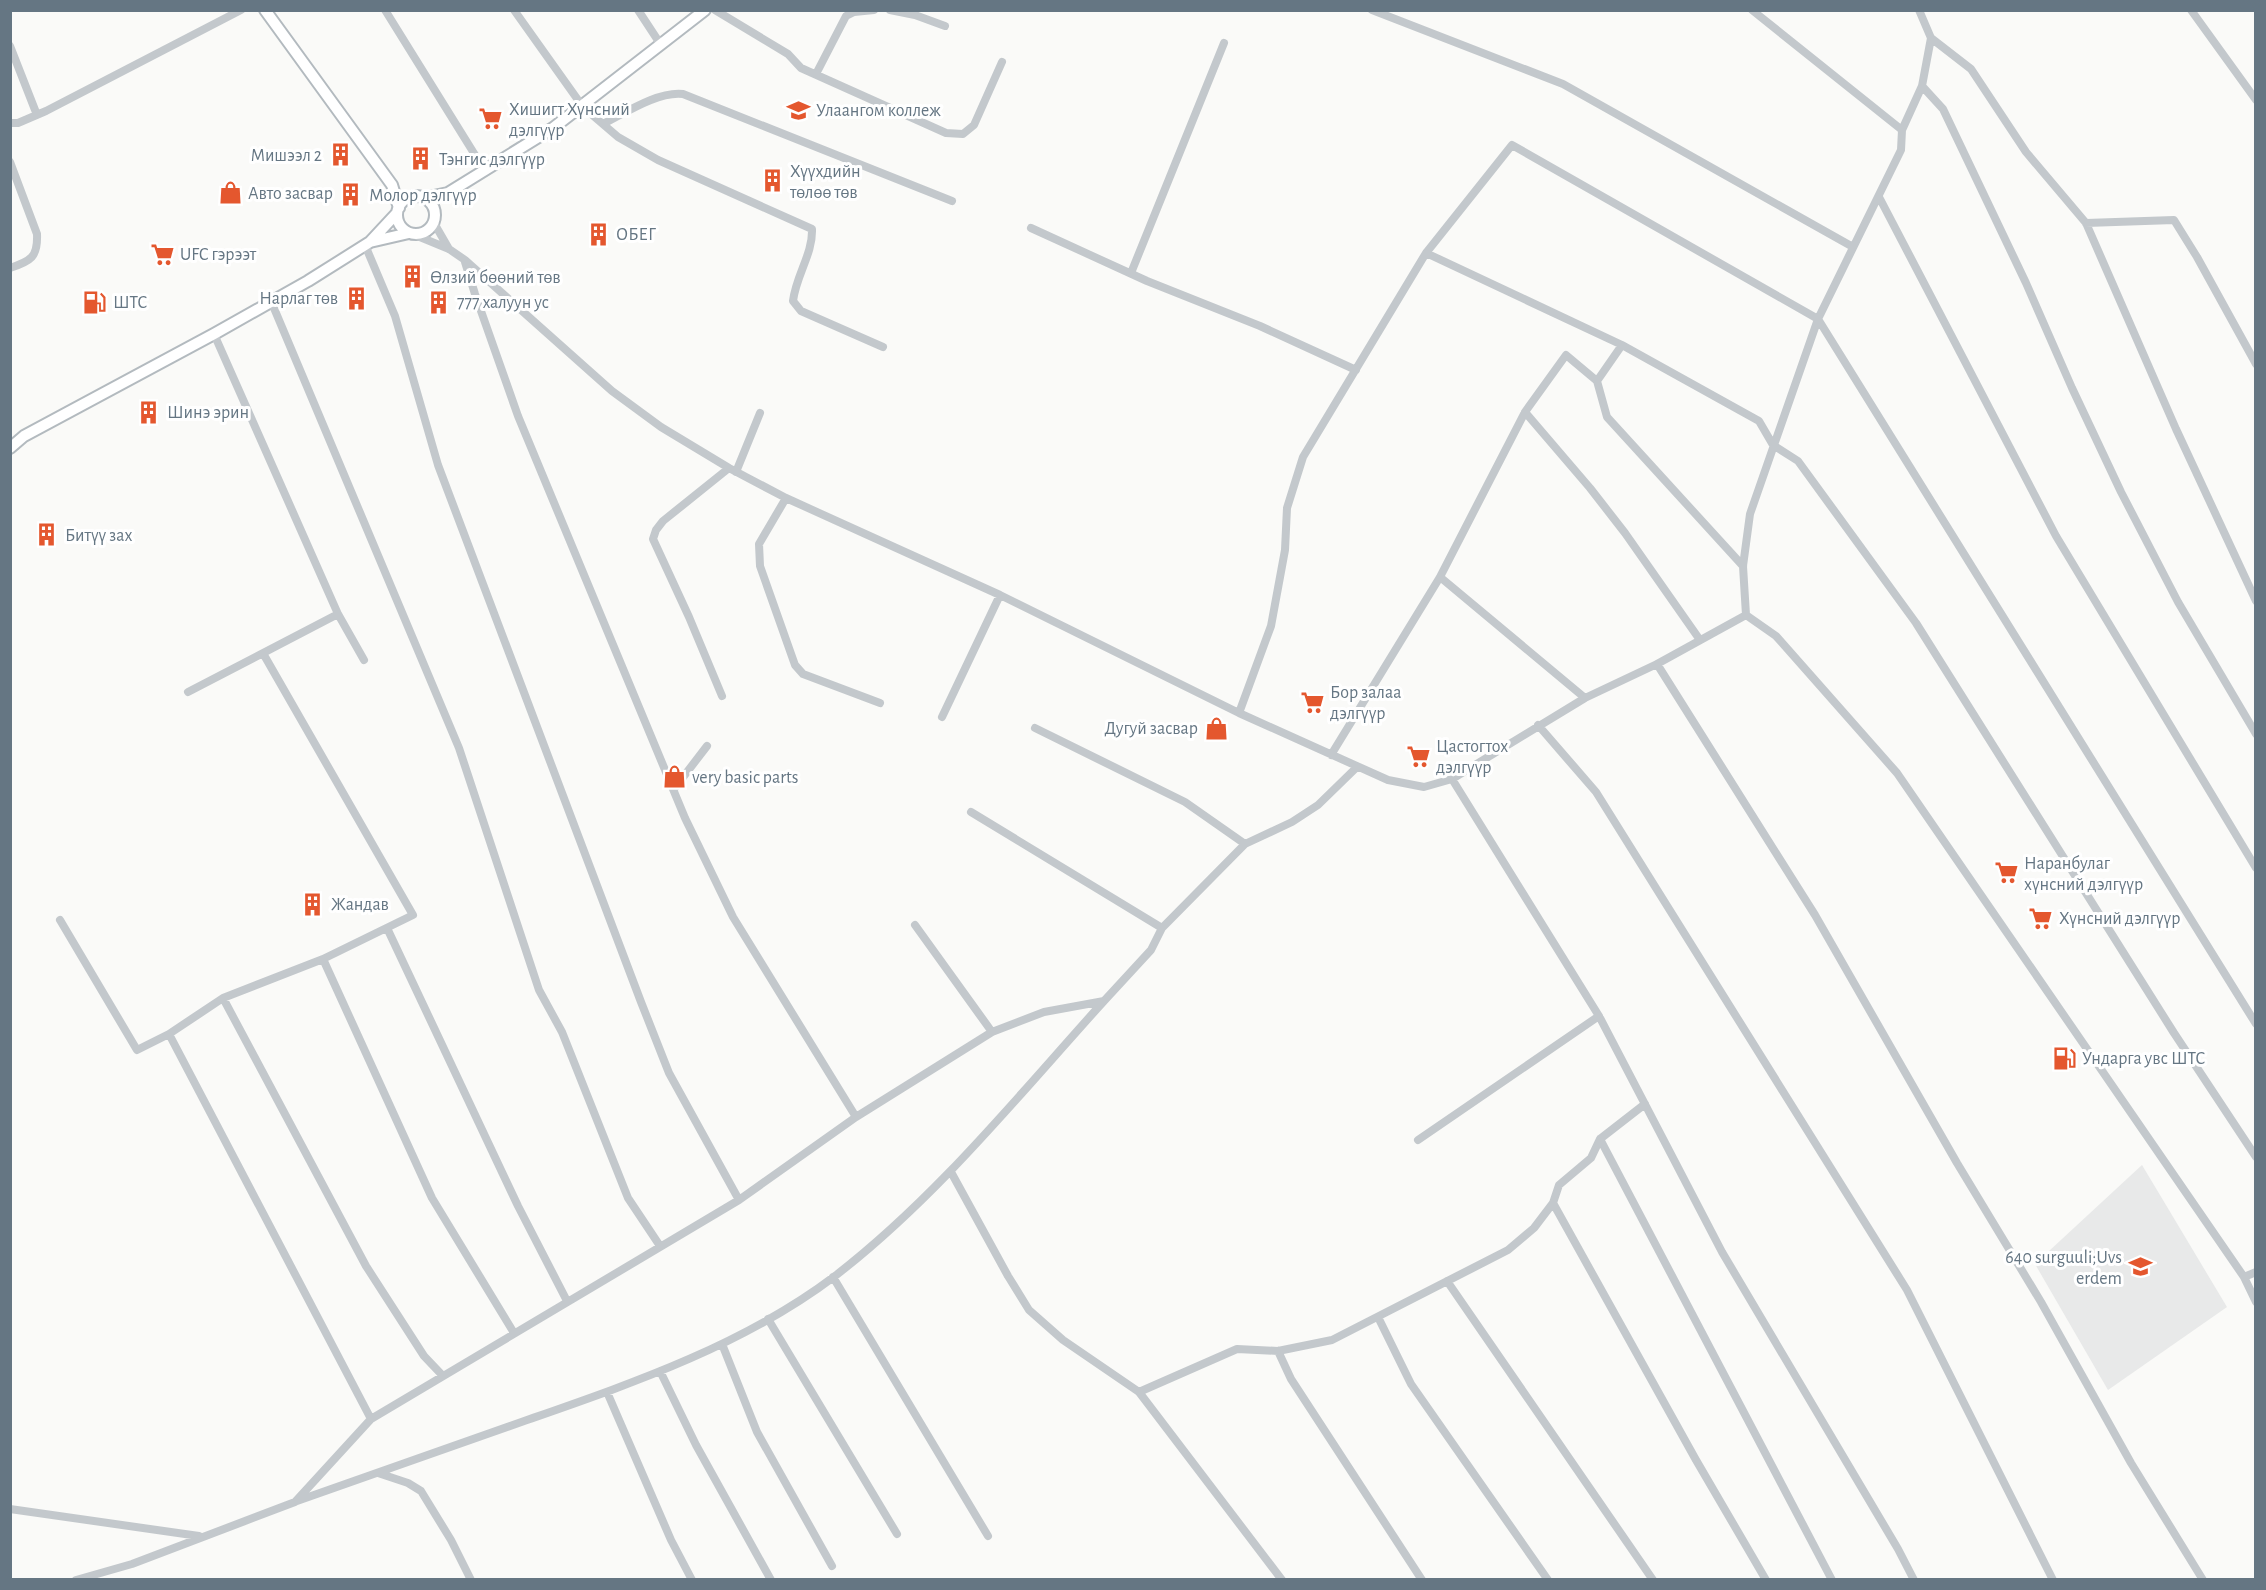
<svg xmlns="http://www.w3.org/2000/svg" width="2266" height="1590" font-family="'Alegreya Sans',sans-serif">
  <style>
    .built { fill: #e8e9e9 }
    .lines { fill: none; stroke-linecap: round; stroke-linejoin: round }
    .secondary-casing { stroke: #b3babf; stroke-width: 14 }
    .street { stroke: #c3c8cc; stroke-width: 8 }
    .secondary { stroke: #fff; stroke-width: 10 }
    .labels { text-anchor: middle; stroke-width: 6; stroke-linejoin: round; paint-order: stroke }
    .poi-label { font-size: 18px; fill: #657683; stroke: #fff; text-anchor: start }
  </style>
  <rect width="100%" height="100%" fill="#fafaf8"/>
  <path class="built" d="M2142,1165L2227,1307L2108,1390L2035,1264Z"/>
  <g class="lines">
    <defs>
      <path id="secondary" d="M265,10L392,185L399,208
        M397 215a19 19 0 1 1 38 0a19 19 0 1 1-38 0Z
        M424,198L448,193L553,128L705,10
        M370,242L409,233
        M10,448L24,436L214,334L308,281L370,242L397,213"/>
    </defs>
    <use href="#secondary" class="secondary-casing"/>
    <path class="street" d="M385,10L485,171
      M514,10L583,107L618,137L658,160L812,229C813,254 796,275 793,301L801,311L883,347
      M638,10L661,45
      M715,10L788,54L801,68L946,133L963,134L974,125L1002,62
      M890,10L915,15L945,26
      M1372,10L1563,84L1853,247
      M1752,10L1902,130
      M2191,10L2256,100
      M1931,38L1971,69L2026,152L2086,223L2176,429L2256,601
      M10,46L37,115
      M816,74L846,16L854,12L874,10
      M1922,86L1943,109L2026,283L2072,388L2121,492L2178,602L2256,734
      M10,123H18L46,111L241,10
      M603,124C625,113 658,91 683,94L952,201
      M10,162L37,234C38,257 31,261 10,268
      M1879,197L2056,536L2256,868
      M434,223L449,249
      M2086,223L2174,220L2197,257L2256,364
      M1031,228L1147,281L1260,326L1356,370
      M415,235L449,249L465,260L612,391L661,427L729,468L786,498L1000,595L1239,713L1388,780L1424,787L1452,779L1585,698L1657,664L1746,615L1776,636L1897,773L2244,1277L2256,1302
      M365,245L395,316L438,465L641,1002L669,1073L739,1200
      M1426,253L1622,345L1759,421L1773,445L1798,461L1916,623L2174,1033L2256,1157
      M465,262L475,294L518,416L685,818L733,917L856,1117
      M1131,273L1224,43
      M271,301L459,748L539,990L562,1032L628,1198L660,1246
      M1597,381L1607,417L1743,566
      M1525,412L1590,488L1625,533L1700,640
      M736,472L760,413
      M786,498L759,544L760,566L795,665L803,674L880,703
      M1440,577L1585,698
      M338,614L364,660
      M1746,615L1743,566L1750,514L1818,319L1901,150L1902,130L1922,86L1931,38L1919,10
      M1657,664L1815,915L1957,1163L2041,1302L2131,1463L2203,1580
      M188,692L338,614L214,334
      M722,696L689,617L653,539L656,530L663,521L729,468
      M1239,713L1271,626L1285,550L1287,508L1303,457L1426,253L1512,145L1818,319L2256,1024
      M942,717L1000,595
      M1538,725L1596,792L1907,1290L2053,1580
      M1035,728L1185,802L1245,844
      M1331,755L1440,577L1525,412L1566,355L1597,381L1622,345
      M1452,779L1599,1016L1722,1252L1898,1549L1914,1580
      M674,789L707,746
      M971,812L1162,928
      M60,920L137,1050L169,1034L223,998L323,959L413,915L264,655
      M915,925L992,1032
      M387,928L518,1206L567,1301
      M323,959L432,1198L514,1333
      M223,998L366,1266L424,1356L443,1376
      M169,1034L371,1419
      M1645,1104L1600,1139L1832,1580
      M1418,1140L1599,1016
      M951,1172L1008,1276L1029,1310L1063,1340L1139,1392L1282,1580
      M1553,1203L1696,1460L1766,1580
      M833,1277L988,1536
      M2244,1277L2256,1272
      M1447,1281L1653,1580
      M1378,1317L1411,1384L1548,1580
      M768,1319L897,1534
      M722,1344L757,1432L832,1566
      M1278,1351L1291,1379L1422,1580
      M660,1371L696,1445L771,1580
      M607,1392L671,1540L692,1580
      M1139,1392L1237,1349L1278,1351L1332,1340L1508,1250L1534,1228L1553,1203L1559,1185L1591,1158L1600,1139
      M378,1473L408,1483L421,1491L451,1540L471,1580
      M297,1501C374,1474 450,1447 527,1420C633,1383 744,1345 835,1276C937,1197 1018,1096 1104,1001
      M10,1509L199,1536
      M76,1580L132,1564L295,1502L371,1419L739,1200L856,1117L992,1032L1044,1012L1104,1001L1151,950L1162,928L1245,844L1292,822L1318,805L1357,767"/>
    <use href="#secondary" class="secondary"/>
  </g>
  <defs>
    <symbol id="school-bare" viewBox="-9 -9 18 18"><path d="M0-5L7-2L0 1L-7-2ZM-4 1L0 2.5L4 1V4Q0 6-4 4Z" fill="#e4572e" stroke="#fff" stroke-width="2.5" paint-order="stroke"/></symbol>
    <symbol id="supermarket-bare" viewBox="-9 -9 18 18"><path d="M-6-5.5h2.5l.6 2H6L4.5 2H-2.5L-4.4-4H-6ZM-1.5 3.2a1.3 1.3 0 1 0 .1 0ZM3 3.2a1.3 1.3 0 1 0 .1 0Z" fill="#e4572e" stroke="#fff" stroke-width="2.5" paint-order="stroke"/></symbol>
    <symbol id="building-bare" viewBox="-9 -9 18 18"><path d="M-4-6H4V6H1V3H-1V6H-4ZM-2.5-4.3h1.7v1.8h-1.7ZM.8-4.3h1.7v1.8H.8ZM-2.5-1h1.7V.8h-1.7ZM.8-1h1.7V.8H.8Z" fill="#e4572e" stroke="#fff" stroke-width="2.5" paint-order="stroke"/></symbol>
    <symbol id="shop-bare" viewBox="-9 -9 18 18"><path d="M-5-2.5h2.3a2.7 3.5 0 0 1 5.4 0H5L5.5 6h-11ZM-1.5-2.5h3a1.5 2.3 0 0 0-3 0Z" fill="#e4572e" stroke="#fff" stroke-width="2.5" paint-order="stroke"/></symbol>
    <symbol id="fuel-bare" viewBox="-9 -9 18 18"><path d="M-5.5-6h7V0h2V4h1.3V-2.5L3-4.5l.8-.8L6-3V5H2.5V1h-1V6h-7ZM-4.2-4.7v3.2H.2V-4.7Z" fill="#e4572e" stroke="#fff" stroke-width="2.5" paint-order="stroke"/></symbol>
  </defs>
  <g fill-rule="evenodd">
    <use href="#school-bare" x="782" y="94" width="33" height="33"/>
    <use href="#supermarket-bare" x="474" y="102" width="33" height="33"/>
    <use href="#building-bare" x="324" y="138" width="33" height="33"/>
    <use href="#building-bare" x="404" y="142" width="33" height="33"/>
    <use href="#building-bare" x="756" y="164" width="33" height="33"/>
    <use href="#shop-bare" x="214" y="176" width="33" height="33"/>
    <use href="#building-bare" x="334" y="178" width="33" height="33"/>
    <use href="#building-bare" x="582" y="218" width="33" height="33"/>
    <use href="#supermarket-bare" x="146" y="238" width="33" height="33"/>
    <use href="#building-bare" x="396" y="260" width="33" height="33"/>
    <use href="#building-bare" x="340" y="282" width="33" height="33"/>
    <use href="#fuel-bare" x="78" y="286" width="33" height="33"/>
    <use href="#building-bare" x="422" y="286" width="33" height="33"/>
    <use href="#building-bare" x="132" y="396" width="33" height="33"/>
    <use href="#building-bare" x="30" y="518" width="33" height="33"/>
    <use href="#supermarket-bare" x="1296" y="686" width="33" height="33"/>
    <use href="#shop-bare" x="1200" y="712" width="33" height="33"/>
    <use href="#supermarket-bare" x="1402" y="740" width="33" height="33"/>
    <use href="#shop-bare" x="658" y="760" width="33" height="33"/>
    <use href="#supermarket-bare" x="1990" y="856" width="33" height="33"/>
    <use href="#building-bare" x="296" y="888" width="33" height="33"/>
    <use href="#supermarket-bare" x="2024" y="902" width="33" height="33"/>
    <use href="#fuel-bare" x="2048" y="1042" width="33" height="33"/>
    <use href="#school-bare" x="2124" y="1250" width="33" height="33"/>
  </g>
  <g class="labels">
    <g class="poi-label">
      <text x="509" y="115">Хишигт Хүнсний<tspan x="509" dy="21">дэлгүүр</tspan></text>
      <text x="816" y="116">Улаангом коллеж</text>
      <text x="322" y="161" text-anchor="end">Мишээл 2</text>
      <text x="439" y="165">Тэнгис дэлгүүр</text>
      <text x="790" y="177">Хүүхдийн<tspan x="790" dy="21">төлөө төв</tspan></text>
      <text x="248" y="199">Авто засвар</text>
      <text x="369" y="201">Молор дэлгүүр</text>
      <text x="616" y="240">ОБЕГ</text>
      <text x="180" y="260">UFC гэрээт</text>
      <text x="430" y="283">Өлзий бөөний төв</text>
      <text x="338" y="304" text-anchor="end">Нарлаг төв</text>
      <text x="113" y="308">ШТС</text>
      <text x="457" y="308">777 халуун ус</text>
      <text x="167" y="418">Шинэ эрин</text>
      <text x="65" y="541">Битүү зах</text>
      <text x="1330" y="698">Бор залаа<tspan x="1330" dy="21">дэлгүүр</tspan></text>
      <text x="1198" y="734" text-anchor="end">Дугуй засвар</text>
      <text x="1436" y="752">Цастогтох<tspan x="1436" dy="21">дэлгүүр</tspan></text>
      <text x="692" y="783">very basic parts</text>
      <text x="2024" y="869">Наранбулаг<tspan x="2024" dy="21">хүнсний дэлгүүр</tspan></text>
      <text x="331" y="910">Жандав</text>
      <text x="2059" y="924">Хүнсний дэлгүүр</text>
      <text x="2082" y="1064">Ундарга увс ШТС</text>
      <text x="2122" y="1263" text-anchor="end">640 surguuli;Uvs<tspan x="2122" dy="21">erdem</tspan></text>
    </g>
  </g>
  <rect width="2266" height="1590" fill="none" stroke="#657683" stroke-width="24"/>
</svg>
